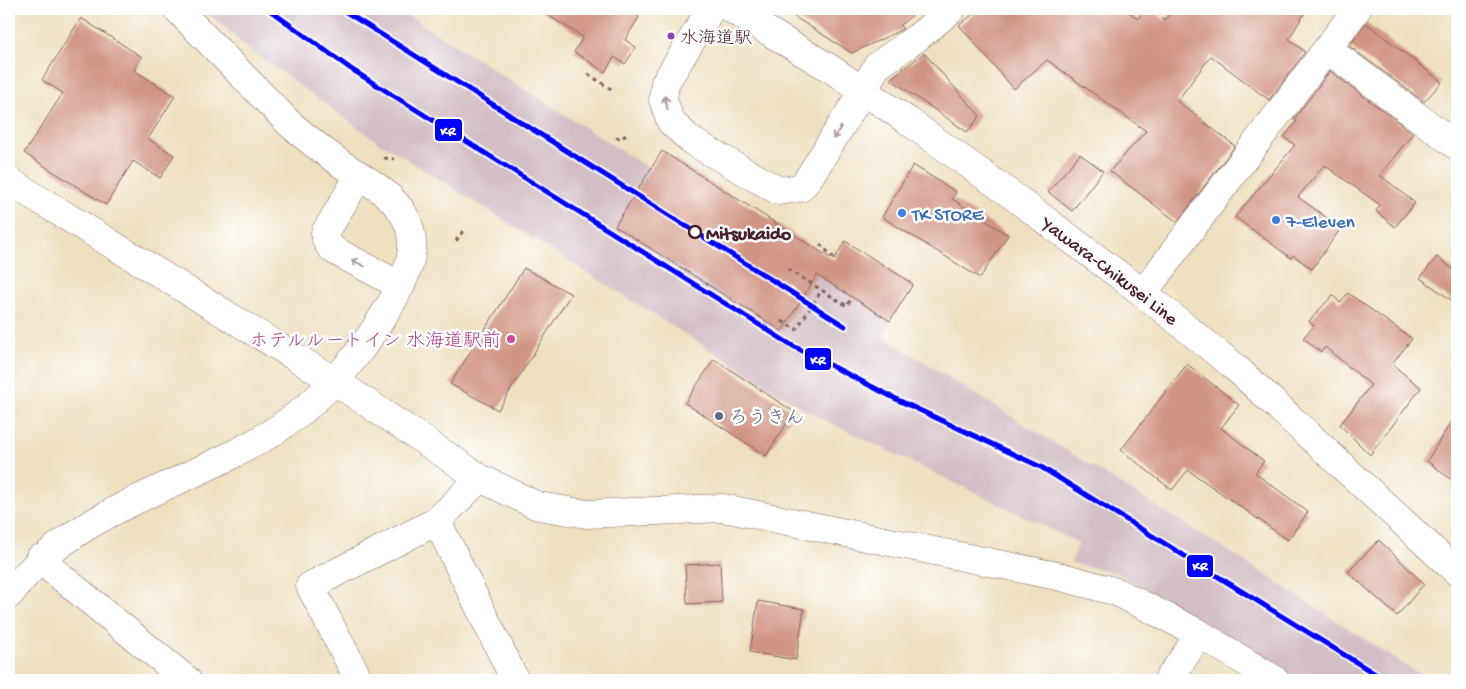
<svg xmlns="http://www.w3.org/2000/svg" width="1466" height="689" font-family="'Gochi Hand','Klee One',sans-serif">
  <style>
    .industrial { fill: #d2bec5 }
    .building { fill: #d19584 }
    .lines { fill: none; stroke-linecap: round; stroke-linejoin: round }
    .minor-casing { stroke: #83635f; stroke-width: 29 }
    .major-casing { stroke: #83635f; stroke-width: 29 }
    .path { stroke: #83635f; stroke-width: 3; stroke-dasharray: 4 4; stroke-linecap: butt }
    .minor { stroke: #fff; stroke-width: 28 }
    .major { stroke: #fff; stroke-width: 28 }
    .rail-1-casing { stroke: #fff; stroke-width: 9 }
    .rail-1 { stroke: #00f; stroke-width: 5 }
    .oneway { stroke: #ae9aa0 }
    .bus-dot { fill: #8e44ad; stroke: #fff; stroke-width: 2 }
    .shop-dot { fill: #3f7fe0; stroke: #fff; stroke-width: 2 }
    .stop-dot { fill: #fff; stroke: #4a1f2b; stroke-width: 2.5 }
    .hotel-dot { fill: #d1479c; stroke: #fff; stroke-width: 2 }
    .service-dot { fill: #5c6f8a; stroke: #fff; stroke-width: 2 }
    .labels { text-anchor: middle; stroke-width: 5; stroke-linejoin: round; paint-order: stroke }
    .bus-label { font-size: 18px; fill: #4a1f2b; stroke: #fff; text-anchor: start }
    .shop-label { font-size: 19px; fill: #366cbe; stroke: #fff; text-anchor: start }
    .stop-label { font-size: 19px; font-weight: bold; fill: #4a1f2b; stroke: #fff; text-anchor: start }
    .street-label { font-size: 19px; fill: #4a1f2b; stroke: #fff }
    .hotel-label { font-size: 19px; fill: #b23c85; stroke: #fff; text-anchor: end }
    .service-label { font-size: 19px; fill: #4e5e75; stroke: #fff; text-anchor: start }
    .line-badge { stroke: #fff; stroke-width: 2 }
    .badge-label { font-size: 14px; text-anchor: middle; font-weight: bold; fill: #fff }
  </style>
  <rect width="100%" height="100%" fill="#fff"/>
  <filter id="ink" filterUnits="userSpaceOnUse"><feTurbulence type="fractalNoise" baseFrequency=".02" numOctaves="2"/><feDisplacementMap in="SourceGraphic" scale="10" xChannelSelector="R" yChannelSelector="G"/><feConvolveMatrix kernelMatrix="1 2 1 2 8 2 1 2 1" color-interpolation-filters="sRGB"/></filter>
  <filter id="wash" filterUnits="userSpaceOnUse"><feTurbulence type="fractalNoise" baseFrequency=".0096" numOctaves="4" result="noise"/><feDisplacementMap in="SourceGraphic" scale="20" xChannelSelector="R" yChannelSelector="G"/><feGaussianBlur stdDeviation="1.12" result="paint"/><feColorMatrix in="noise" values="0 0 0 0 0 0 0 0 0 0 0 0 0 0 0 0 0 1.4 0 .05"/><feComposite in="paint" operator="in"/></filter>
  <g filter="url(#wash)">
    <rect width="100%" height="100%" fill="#eee0bf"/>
    <path class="industrial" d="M203,9H398L890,321L882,336L1222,547L1428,680H1301L1138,584L1114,572L1071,563L1079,543L812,414L386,146H383L248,48Z"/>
    <g id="blocks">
      <path class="building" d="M538,9H626L639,17L625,40L636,47L625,64L614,57L605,72L574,52L583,37Z
        M782,9H920L900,25L903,29L852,53Z
        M980,9H1125L1138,19L1145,9H1150L1165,20L1174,9H1307L1289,39L1305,52L1269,100L1211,56L1177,101L1235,146L1177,222L1110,171L1146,131L1047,60L1014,89L959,25Z
        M81,18L142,57L134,70L175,96L148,139L174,155L160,178L133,161L106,205L24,153L63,93L42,80Z
        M1366,23L1442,82L1424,102L1349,46Z
        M924,53L980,116L967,132L890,79Z
        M1330,71L1413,133L1380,175L1415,203L1395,227L1376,211L1380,205L1324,165L1298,197L1341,228L1312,269L1293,255L1291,258L1235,217L1295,145L1284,137L1297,121L1294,119Z
        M662,151L834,260L845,241L913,284L890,321L817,275L782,331L615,226Z
        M1080,154L1103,171L1072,211L1048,192Z
        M913,165L956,192L952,199L1008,235L980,278L882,217Z
        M1437,257L1457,272V304L1420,278Z
        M524,268L571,294L498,410L450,384Z
        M1348,293L1412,339L1392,364L1421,388L1370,455L1340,425L1371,385L1325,347L1321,352L1303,338L1314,326L1309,321L1333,295L1340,303Z
        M714,359L794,412L766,456L685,403Z
        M1187,364L1239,405L1221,428L1264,461L1255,473L1308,512L1288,540L1188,470L1172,490L1121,450Z
        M1457,412V484L1427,461Z
        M1379,540L1424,584L1397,616L1348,572Z
        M720,563L722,602L687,604L685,565Z
        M758,601L804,609L796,660L750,652Z"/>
    </g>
  </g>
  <g filter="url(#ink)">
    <use href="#blocks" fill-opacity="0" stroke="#83635f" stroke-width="1"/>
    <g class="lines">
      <defs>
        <path id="minor" d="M711,9L665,83L663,100L671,122L693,142L779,191L800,188L806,182L863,91
          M1327,49L1457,146
          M359,176L325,233C326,243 329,247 337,252L401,286
          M9,181L336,382L480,478L538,506L587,514L723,508L1062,577L1117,592L1200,634L1275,680
          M1143,293L1357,9
          M437,521L515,680
          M39,559L187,680
          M9,595C74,507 191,486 279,428C329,395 363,351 393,300C408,273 421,244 404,215C391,192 362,178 340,163C323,151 306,138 290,124L177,9
          M359,680L310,586L437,521L480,478
          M1168,680L1200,634"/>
        <g id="major">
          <path id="s1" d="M731,9L831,69L908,121L1009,193L1143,293L1236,368L1457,572"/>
          <path d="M863,91L877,66L918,37L952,9"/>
        </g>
      </defs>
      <use href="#minor" class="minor-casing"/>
      <use href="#major" class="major-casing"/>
      <path class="path" d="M588,74L614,91
        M616,137L621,139L628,133
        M384,158L394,159
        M456,241L463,231
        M820,244L834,258
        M788,269L847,306L852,297
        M782,321L796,330L822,290"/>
      <use href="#minor" class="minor"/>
      <use href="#major" class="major"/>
      <defs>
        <path id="rail-1" d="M268,9L351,69L793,346L898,400L1041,467L1385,680
          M341,9L845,326"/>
      </defs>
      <use href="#rail-1" class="rail-1-casing"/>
      <use href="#rail-1" class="rail-1"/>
    </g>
    <defs><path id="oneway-shaft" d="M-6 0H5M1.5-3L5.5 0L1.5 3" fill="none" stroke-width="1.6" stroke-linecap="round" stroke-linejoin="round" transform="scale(1.25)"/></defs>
    <g class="oneway">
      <use href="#oneway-shaft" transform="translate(666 103) rotate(-103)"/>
      <use href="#oneway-shaft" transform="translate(837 133) rotate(122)"/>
      <use href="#oneway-shaft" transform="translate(358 263) rotate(-154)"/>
    </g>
  </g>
  <circle class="bus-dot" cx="671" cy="36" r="4.5"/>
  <g class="shop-dot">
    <circle cx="902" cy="213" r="5"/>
    <circle cx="1276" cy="220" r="5"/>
  </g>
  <circle class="stop-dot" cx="695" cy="232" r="6"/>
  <circle class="hotel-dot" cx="511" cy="339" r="5"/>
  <circle class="service-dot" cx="719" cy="416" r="5"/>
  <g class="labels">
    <g class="bus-label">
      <text x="680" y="43">水海道駅</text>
    </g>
    <g class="shop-label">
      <text x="912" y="220">TK STORE</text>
      <text x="1286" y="227">7-Eleven</text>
    </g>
    <g class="stop-label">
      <text x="706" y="239">Mitsukaido</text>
    </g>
    <g class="street-label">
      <text dy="7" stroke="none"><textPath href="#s1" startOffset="461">Yawara-Chikusei Line</textPath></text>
    </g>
    <g class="hotel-label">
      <text x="501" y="346">ホテルルートイン 水海道駅前</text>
    </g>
    <g class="service-label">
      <text x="729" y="423">ろうきん</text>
    </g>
  </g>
  <g class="line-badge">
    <rect x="434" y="118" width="29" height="24" rx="5" fill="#00f"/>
    <rect x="804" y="347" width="28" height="24" rx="5" fill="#00f"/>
    <rect x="1186" y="554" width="28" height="24" rx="5" fill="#00f"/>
  </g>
  <g class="badge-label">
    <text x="448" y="135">KR</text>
    <text x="818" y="364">KR</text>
    <text x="1200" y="570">KR</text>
  </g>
  <rect width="1466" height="689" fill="none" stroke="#fff" stroke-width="30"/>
</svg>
